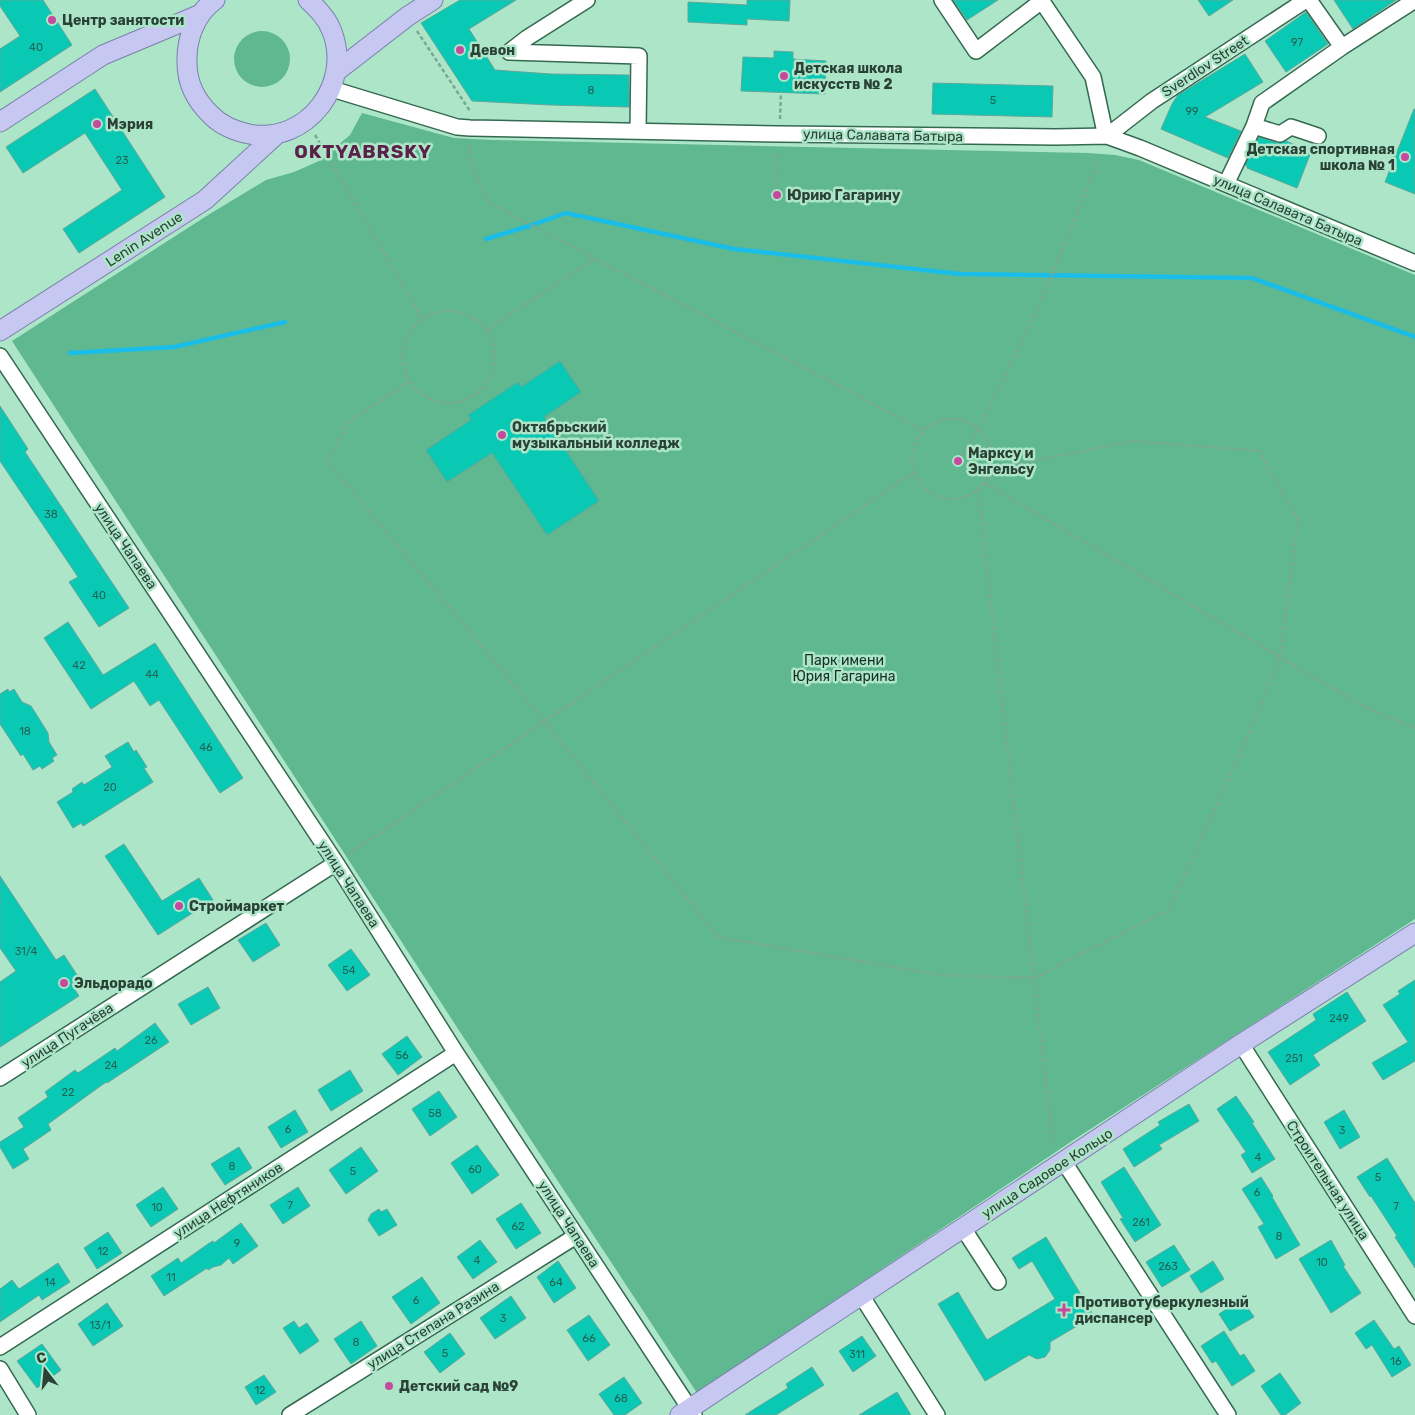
<svg xmlns="http://www.w3.org/2000/svg" width="1415" height="1415" font-family="Rubik,sans-serif">
  <style>
    .green { fill: #5fb890 }
    .lines { fill: none; stroke-linecap: round; stroke-linejoin: round }
    .stream { stroke: #1abde7; stroke-width: 4.5 }
    .building { fill: #09c9b5; stroke: #63a59a }
    .minor-casing { stroke: #346951; stroke-width: 18 }
    .major-casing { stroke: #7881a9; stroke-width: 21 }
    .path { stroke: #7ca891; stroke-width: 2.5; stroke-dasharray: 4 2.5; stroke-linecap: butt }
    .minor { stroke: #fff; stroke-width: 15 }
    .major { stroke: #c7c8f1; stroke-width: 19 }
    .poi-dot { fill: #c44a9d; stroke: #ade5c8; stroke-width: 2 }
    .labels { text-anchor: middle; stroke-width: 5; stroke-linejoin: round; paint-order: stroke }
    .number-label { font-size: 11px; fill: #226355 }
    .poi-label { font-size: 14px; font-weight: bold; fill: #2a4135; stroke: #ade5c8; text-anchor: start }
    .street-label { font-size: 14px; fill: #2a4135; stroke: #ade5c8 }
    .park-label { font-size: 14px; fill: #162f23; stroke: #ade5c8 }
    .district-label { font-size: 19px; font-weight: bold; letter-spacing: 1px; fill: #5b2148; stroke: #ade5c8 }
  </style>
  <rect width="100%" height="100%" fill="#ade5c8"/>
  <path class="green" d="M234 59a28 28 0 1 1 56 0a28 28 0 1 1-56 0Z
    M362,113L454,138L493,140L1088,153L1115,155L1139,160L1415,275V919L1072,1141L697,1393L462,1035L12,341L208,215L266,180L294,172L319,161L350,135Z"/>
  <g class="lines">
    <path class="stream" d="M486,239L532,225L566,213L734,249L960,274L1252,278L1415,337
      M70,353L174,347L285,322"/>
  </g>
  <path class="building" d="M0,0H43L72,45L0,92V49L20,36L0,6Z
    M460,0H516L469,29L495,70L551,74L629,75V107L550,105L472,101L421,23Z
    M747,0H790L789,21L747,19V25L688,22V2L747,5Z
    M953,0H998L967,20Z
    M1198,0H1233L1209,16Z
    M1334,0H1396L1353,29Z
    M1306,12L1328,44L1286,72L1265,41Z
    M774,51L793,52V59L826,61L825,94L741,91L743,57L774,58Z
    M1245,54L1263,82L1205,117L1241,131L1228,158L1161,129L1172,104L1178,95Z
    M933,83L1053,86L1052,117L932,114Z
    M95,89L165,197L79,253L63,229L122,190L85,133L23,173L6,147Z
    M1414,109H1415V194L1385,182Z
    M1259,137L1278,143L1286,141L1311,152L1297,188L1247,168V166L1245,165Z
    M560,361L581,392L544,417L599,501L547,535L492,453L447,482L426,450L471,420L468,415L518,382L521,387Z
    M0,406L28,449L25,452L129,608L99,627L69,582L78,577L0,461Z
    M68,622L103,675L155,643L243,778L220,793L159,700L150,706L134,681L91,709L44,638Z
    M8,689L9,692L14,689L22,702L31,706L48,733L49,742L57,755L52,758L54,761L42,769L40,766L33,770L23,754L21,756L0,724V694Z
    M128,742L134,752L136,750L147,767L144,768L153,782L83,826L81,823L73,828L57,802L73,792L72,789L82,782L84,785L112,767L105,756Z
    M124,844L162,901L199,878L213,900L158,935L105,856Z
    M0,876L56,960L64,955L79,978L71,984L79,996L0,1047V982L16,971L0,948Z
    M266,923L280,945L253,962L238,940Z
    M351,949L370,975L347,991L328,965Z
    M1415,980V1061L1383,1080L1372,1063L1408,1042L1383,1005L1400,994L1398,991Z
    M208,987L220,1008L191,1025L178,1004Z
    M1347,992L1366,1021L1313,1055L1320,1065L1290,1085L1268,1052L1316,1020L1313,1014Z
    M155,1023L169,1042L107,1083L106,1082L48,1124L51,1130L23,1149L29,1159L13,1169L0,1147V1142L24,1127L18,1118L48,1097L45,1092L75,1070L78,1073L115,1048L117,1051Z
    M407,1036L422,1057L398,1075L382,1054Z
    M350,1070L363,1091L331,1111L318,1090Z
    M439,1091L457,1117L430,1136L412,1109Z
    M1236,1096L1254,1122L1252,1123L1275,1159L1252,1173L1241,1155L1246,1152L1217,1109Z
    M1189,1104L1199,1121L1159,1145L1162,1149L1134,1167L1123,1149L1160,1125L1158,1122Z
    M295,1110L308,1132L281,1148L268,1127Z
    M1344,1110L1360,1137L1340,1149L1324,1122Z
    M477,1145L499,1175L472,1194L451,1163Z
    M239,1147L252,1168L225,1185L211,1164Z
    M361,1147L378,1171L346,1194L329,1170Z
    M1387,1158L1415,1203V1268L1395,1237L1397,1236L1371,1196L1370,1197L1357,1177Z
    M1124,1167L1161,1225L1135,1242L1120,1219L1123,1218L1101,1182Z
    M1261,1177L1273,1196L1272,1197L1300,1245L1276,1259L1258,1227L1264,1224L1242,1189Z
    M163,1187L178,1209L151,1227L136,1205Z
    M298,1187L310,1206L283,1224L270,1205Z
    M521,1203L541,1233L516,1249L496,1219Z
    M379,1209L381,1212L387,1209L397,1225L379,1236L368,1220L371,1214Z
    M241,1223L258,1246L233,1264L229,1258L221,1265L213,1267L208,1270L207,1268L164,1296L151,1276L178,1258L181,1263L208,1244L213,1241L214,1243Z
    M108,1232L122,1253L97,1269L84,1248Z
    M1046,1237L1094,1316L1050,1342V1350L1045,1357L1037,1359L1029,1355L985,1381L938,1304L958,1292L987,1340L1055,1299L1032,1261L1019,1269L1012,1258Z
    M480,1240L497,1262L473,1279L457,1257Z
    M1331,1240L1345,1265L1343,1266L1361,1293L1331,1313L1299,1259Z
    M1174,1245L1190,1270L1162,1287L1146,1262Z
    M558,1261L576,1288L554,1303L537,1277Z
    M1213,1261L1224,1279L1201,1293L1190,1276Z
    M58,1263L70,1282L42,1300L39,1295L0,1322V1289L12,1280L19,1289Z
    M422,1277L440,1303L411,1324L392,1297Z
    M511,1296L526,1318L495,1339L480,1318Z
    M1242,1299L1254,1317L1230,1331L1219,1314Z
    M107,1303L123,1326L93,1346L78,1324Z
    M589,1315L610,1345L588,1361L567,1330Z
    M1374,1320L1394,1349L1399,1346L1411,1365L1392,1377L1372,1345L1366,1349L1355,1333Z
    M294,1321L299,1328L307,1323L319,1341L300,1354L283,1328Z
    M361,1321L377,1346L351,1364L334,1339Z
    M1224,1331L1240,1356L1244,1354L1255,1371L1232,1386L1216,1361L1212,1363L1201,1346Z
    M450,1333L465,1354L440,1373L424,1352Z
    M862,1336L876,1356L853,1372L839,1351Z
    M42,1344L61,1370L37,1388L17,1361Z
    M812,1367L824,1385L776,1415H745L788,1388L786,1384Z
    M1280,1373L1301,1403L1285,1415H1281L1261,1386Z
    M264,1375L276,1392L256,1405L245,1387Z
    M624,1377L642,1403L625,1415H614L599,1394Z
    M897,1392L911,1415H859Z"/>
  <g class="lines">
    <defs>
      <path id="minor" d="M587,0L527,38L509,52L639,56L638,131
        M942,0L976,51L1043,0
        M1041,0L1093,77L1104,128L1107,136L1152,101L1306,0
        M1309,0L1342,47L1262,103L1254,126L1280,134L1291,127L1318,136
        M1342,47L1415,0
        M332,89L457,127L470,128L779,134L1055,137L1107,136L1140,148L1415,263
        M1226,184L1254,126
        M0,356L336,863L456,1053L694,1415
        M1241,1044L1415,1316
        M0,1078L336,863
        M1064,1162L1228,1415
        M963,1228L998,1282
        M861,1295L937,1415
        M0,1347L456,1053
        M0,1369L28,1415
        M290,1415L576,1236"/>
      <path id="major" d="M215,0C195,14 186,40 187,63C187,84 197,102 212,116C222,126 235,131 249,134C307,145 354,83 331,29C326,17 317,8 308,0
        M337,71L408,16L433,0
        M0,122L103,55L201,14
        M0,331L205,200L277,134
        M680,1415L1241,1044L1415,933"/>
    </defs>
    <use href="#minor" class="minor-casing"/>
    <use href="#major" class="major-casing"/>
    <path class="path" d="M417,31L470,111
      M780,119L781,92
      M315,135L422,318
      M470,144L471,166L489,203L923,430
      M776,191L778,152
      M403 357a46 46 0 1 1 92 0a46 46 0 1 1-92 0Z
      M487,330L596,258
      M410,381L350,421L327,461L545,722L718,937L940,975L1034,978L1169,910L1256,717L1280,657L1298,520L1259,451L1133,441L992,469
      M912 459a40 40 0 1 1 80 0a40 40 0 1 1-80 0Z
      M958,461L979,428L1036,313L1099,160
      M985,483L1364,707L1415,728
      M978,490L1053,1144
      M347,855L914,472"/>
    <use href="#minor" class="minor"/>
    <use href="#major" class="major"/>
  </g>
  <g class="poi-dot">
    <circle cx="52" cy="20" r="5"/>
    <circle cx="460" cy="50" r="5"/>
    <circle cx="784" cy="76" r="5"/>
    <circle cx="97" cy="124" r="5"/>
    <circle cx="1405" cy="157" r="5"/>
    <circle cx="777" cy="195" r="5"/>
    <circle cx="502" cy="435" r="5"/>
    <circle cx="958" cy="461" r="5"/>
    <circle cx="179" cy="906" r="5"/>
    <circle cx="64" cy="983" r="5"/>
    <path d="M1061.5 1302.5h5v5h5v5h-5v5h-5v-5h-5v-5h5z"/>
    <circle cx="389" cy="1386" r="5"/>
  </g>
  <g class="labels">
    <g class="number-label">
      <text x="1297" y="46">97</text>
      <text x="36" y="51">40</text>
      <text x="591" y="94">8</text>
      <text x="993" y="104">5</text>
      <text x="1192" y="115">99</text>
      <text x="122" y="164">23</text>
      <text x="51" y="518">38</text>
      <text x="99" y="599">40</text>
      <text x="79" y="669">42</text>
      <text x="152" y="678">44</text>
      <text x="25" y="735">18</text>
      <text x="206" y="751">46</text>
      <text x="110" y="791">20</text>
      <text x="26" y="955">31/4</text>
      <text x="349" y="974">54</text>
      <text x="1339" y="1022">249</text>
      <text x="151" y="1044">26</text>
      <text x="402" y="1059">56</text>
      <text x="1294" y="1062">251</text>
      <text x="111" y="1069">24</text>
      <text x="68" y="1096">22</text>
      <text x="435" y="1117">58</text>
      <text x="288" y="1133">6</text>
      <text x="1342" y="1134">3</text>
      <text x="1258" y="1161">4</text>
      <text x="232" y="1170">8</text>
      <text x="475" y="1173">60</text>
      <text x="353" y="1175">5</text>
      <text x="1378" y="1181">5</text>
      <text x="1257" y="1196">6</text>
      <text x="290" y="1209">7</text>
      <text x="1396" y="1210">7</text>
      <text x="157" y="1211">10</text>
      <text x="1141" y="1226">261</text>
      <text x="518" y="1230">62</text>
      <text x="1279" y="1240">8</text>
      <text x="237" y="1247">9</text>
      <text x="103" y="1255">12</text>
      <text x="477" y="1264">4</text>
      <text x="1322" y="1266">10</text>
      <text x="1168" y="1270">263</text>
      <text x="171" y="1281">11</text>
      <text x="50" y="1286">14</text>
      <text x="556" y="1286">64</text>
      <text x="416" y="1304">6</text>
      <text x="503" y="1322">3</text>
      <text x="100" y="1329">13/1</text>
      <text x="589" y="1342">66</text>
      <text x="356" y="1346">8</text>
      <text x="445" y="1357">5</text>
      <text x="857" y="1358">311</text>
      <text x="1396" y="1365">16</text>
      <text x="260" y="1394">12</text>
      <text x="621" y="1402">68</text>
    </g>
    <g class="poi-label">
      <text x="62" y="25">Центр занятости</text>
      <text x="470" y="55">Девон</text>
      <text x="794" y="73">Детская школа<tspan x="794" dy="16">искусств № 2</tspan></text>
      <text x="107" y="129">Мэрия</text>
      <text x="1395" y="154" text-anchor="end">Детская спортивная<tspan x="1395" dy="16">школа № 1</tspan></text>
      <text x="787" y="200">Юрию Гагарину</text>
      <text x="512" y="432">Октябрьский<tspan x="512" dy="16">музыкальный колледж</tspan></text>
      <text x="968" y="458">Марксу и<tspan x="968" dy="16">Энгельсу</tspan></text>
      <text x="189" y="911">Строймаркет</text>
      <text x="74" y="988">Эльдорадо</text>
      <text x="1075" y="1307">Противотуберкулезный<tspan x="1075" dy="16">диспансер</tspan></text>
      <text x="399" y="1391">Детский сад №9</text>
    </g>
    <g class="street-label">
      <text transform="translate(1205 66) rotate(-33)" y="5">Sverdlov Street</text>
      <text transform="translate(883 135) rotate(1)" y="5">улица Салавата Батыра</text>
      <text transform="translate(1288 210) rotate(23)" y="5">улица Салавата Батыра</text>
      <text transform="translate(144 239) rotate(-33)" y="5">Lenin Avenue</text>
      <text transform="translate(126 546) rotate(56)" y="5">улица Чапаева</text>
      <text transform="translate(349 884) rotate(57)" y="5">улица Чапаева</text>
      <text transform="translate(67 1035) rotate(-33)" y="5">улица Пугачёва</text>
      <text transform="translate(1047 1173) rotate(-33)" y="5">улица Садовое Кольцо</text>
      <text transform="translate(1328 1180) rotate(57)" y="5">Строительная улица</text>
      <text transform="translate(228 1200) rotate(-33)" y="5">улица Нефтяников</text>
      <text transform="translate(569 1224) rotate(57)" y="5">улица Чапаева</text>
      <text transform="translate(433 1325) rotate(-32)" y="5">улица Степана Разина</text>
    </g>
    <g class="park-label">
      <text x="844" y="665">Парк имени<tspan x="844" dy="16">Юрия Гагарина</tspan></text>
    </g>
    <g class="district-label">
      <text x="363" y="158">OKTYABRSKY</text>
    </g>
  </g>
  <g transform="translate(45 1370) rotate(344)" stroke="#ade5c8" stroke-width="4" paint-order="stroke">
  <path d="M0-4L9 19L0 12L-9 19Z" fill="#2a4135"/>
  <text y="-8" font-size="14" font-weight="bold" text-anchor="middle" fill="#2a4135">С</text>
  </g>
</svg>
